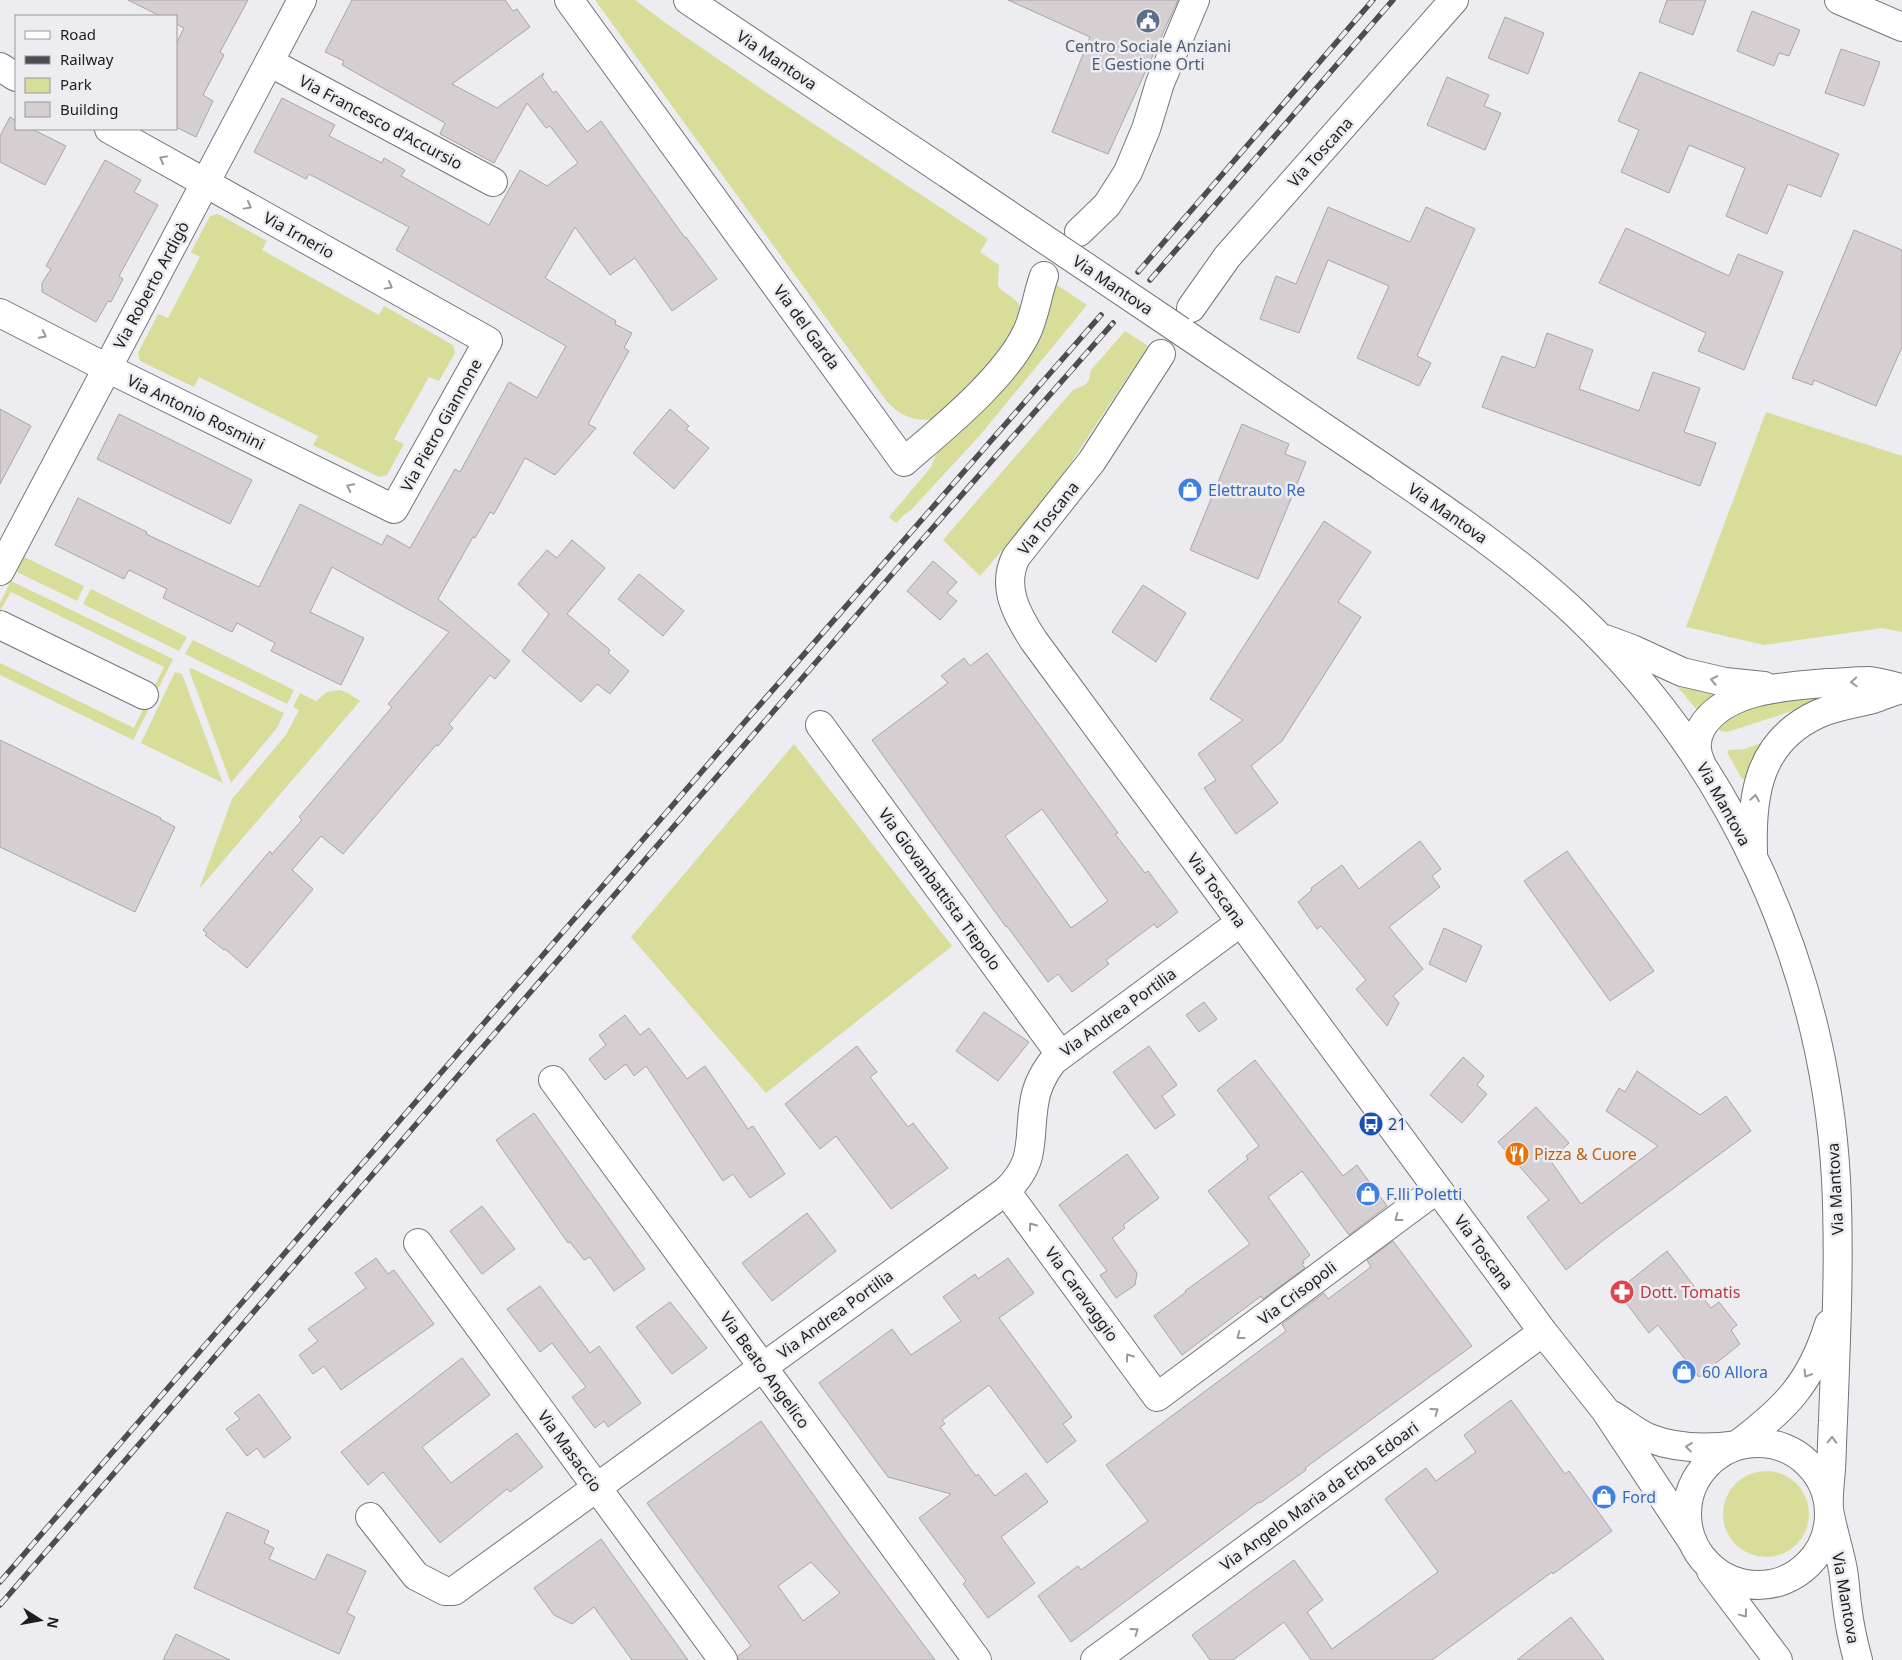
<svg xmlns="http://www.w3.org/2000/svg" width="1902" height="1660" font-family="'Noto Sans',sans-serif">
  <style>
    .green { fill: #d8dd9a }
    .building { fill: #d5cfd1; stroke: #aba5a7; fill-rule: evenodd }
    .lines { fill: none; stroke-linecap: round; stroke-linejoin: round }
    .minor-casing { stroke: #75757a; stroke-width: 30 }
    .major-casing { stroke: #75757a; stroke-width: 30 }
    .minor { stroke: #fff; stroke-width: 28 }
    .major { stroke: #fff; stroke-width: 28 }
    .rail-casing { stroke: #4c4d4f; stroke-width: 5.5 }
    .rail { stroke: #ececf1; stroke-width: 4; stroke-dasharray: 11; stroke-linecap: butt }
    .major-bridge-casing { stroke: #75757a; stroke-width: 30; stroke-linecap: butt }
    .major-bridge { stroke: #fff; stroke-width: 28 }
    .oneway { stroke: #99999a }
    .labels { text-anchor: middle; stroke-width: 5; stroke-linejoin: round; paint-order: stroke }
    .service-label { font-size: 16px; fill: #4e5e75; stroke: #ececf1 }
    .street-label { font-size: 16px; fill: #1c1d1f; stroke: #ececf1 }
    .shop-label { font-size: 16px; fill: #366cbe; stroke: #ececf1; text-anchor: start }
    .transit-label { font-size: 16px; fill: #164399; stroke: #ececf1; text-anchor: start }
    .food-label { font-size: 16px; fill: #c56008; stroke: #ececf1; text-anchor: start }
    .health-label { font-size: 16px; fill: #be3a42; stroke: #ececf1; text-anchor: start }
  </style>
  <rect width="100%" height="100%" fill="#ececf1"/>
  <path class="green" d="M595,0H635L667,24L782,103L988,239L980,252L999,265L998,286C1006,296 1020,298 1021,312L1001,356L937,418C916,424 898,415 885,399Z
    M218,214L267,241L262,250L379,315L384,306L453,345L455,353L439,381L429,377L394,439L404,444L387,475L379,477L313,445L318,436L199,377L194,387L140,361L138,353L158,314L168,318L200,257L191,252L210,216Z
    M1057,285L1087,305L981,434L911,510L904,515L896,523L889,517L931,467L940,446Z
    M1125,331L1148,346L1064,473L1025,524L980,576L943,540L1073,390L1085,385L1089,380L1091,370Z
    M1766,412L1902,456V632L1882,628L1764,645L1686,627Z
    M24,557L84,586L77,601L17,572Z
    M11,581L173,659L158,689L154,687L164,667L11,592L0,611V603Z
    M91,589L187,637L179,651L83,604Z
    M193,640L294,690L287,704L185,654Z
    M0,663L134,728L143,709L148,711L133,740L0,675Z
    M191,668L284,713L277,728L231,783L189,670Z
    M175,672L182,674L223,783L141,743Z
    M1671,679L1714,692L1715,696L1697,710Z
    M340,690L348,693L360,701L199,889L232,799L286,735L299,710L293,707L300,693L316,701L327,692Z
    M1818,694L1820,700L1777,716L1727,732L1721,731L1718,728V722L1743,707Z
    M1761,743L1763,744L1746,779H1742L1727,752L1729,750L1744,749Z
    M794,744L952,946L766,1093L631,937Z
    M1723 1514a43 43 0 1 1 86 0a43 43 0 1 1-86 0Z"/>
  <path class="building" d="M128,0H248L220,52L224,55L203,95L213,101L196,137L176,127V44L184,28L176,24V16H160Z
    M352,0H505L513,11L517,9L530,27L452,84L497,108L544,73L542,77L553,93L556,91L587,132L601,121L685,238L686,237L717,279L672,311L635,258L610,275L575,227L545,278L616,321L615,324L632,333L624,348L629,351L588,424L596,428L555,475L525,458L494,514L490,512L475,538L473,537L438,599L510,661L495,679L490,675L449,724L453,728L438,746L436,745L343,854L321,836L292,870L313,889L247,968L225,949L224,950L205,935L207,933L203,930L270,851L272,854L302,820L299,817L392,707L388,704L449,632L332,567L310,612L364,638L341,685L271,651L275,643L237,623L232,632L163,598L167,589L129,570L124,579L55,545L78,498L147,532L146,534L259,587L300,504L382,545L387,535L410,548L455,469L460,472L509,382L537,398L566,346L396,250L409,227L309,174L306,179L254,152L282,98L335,125L329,136L382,163L384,158L405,170L401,176L489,225L520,170L547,186L578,163L550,126L546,128L527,103L494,163L440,134L445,123L342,65L344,61L325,52Z
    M1008,0H1178L1108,154L1052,132L1090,37Z
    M1667,0H1706L1693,35L1659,22Z
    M1752,11L1800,30L1789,56L1779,53L1774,66L1737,51Z
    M1505,17L1544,33L1528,74L1488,58Z
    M1841,49L1880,62L1864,106L1825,93Z
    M1640,72L1839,154L1821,197L1788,184L1767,234L1726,216L1745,168L1723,159L1689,145L1669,193L1621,172L1639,130L1618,121Z
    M1447,77L1489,95L1484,106L1501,113L1485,150L1427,125Z
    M10,117L16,121V129H32L66,146L45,185L0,162V136Z
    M105,160L141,180L134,192L158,205L119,276L123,279L111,302L108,301L96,322L42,292V283L51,269L46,266Z
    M1328,207L1410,242L1426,207L1475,229L1417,356L1431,363L1419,386L1357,358L1389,286L1328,260L1299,333L1260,319L1276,276L1296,284Z
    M1626,228L1729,276L1738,254L1783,272L1744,370L1698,351L1706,333L1599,283Z
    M1854,230L1902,250V347L1876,406L1814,380L1812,385L1792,378Z
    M1547,333L1593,350L1579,389L1639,411L1653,372L1700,388L1684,432L1716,443L1700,486L1482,407L1502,356L1535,368Z
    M0,409L31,426L0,484Z
    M670,409L689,426L686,429L709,448L674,489L633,453Z
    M119,414L252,480L230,524L97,459Z
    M1242,424L1289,444L1285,454L1306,462L1258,579L1190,550Z
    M1324,521L1371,552L1338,602L1361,617L1282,741L1251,766L1278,803L1236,834L1204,788L1216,780L1198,754L1243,720L1210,699Z
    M572,540L605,568L567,614L610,650L608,653L629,671L610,694L597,684L581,702L522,651L549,614L518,584L547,550L557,558Z
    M933,561L957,582L947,593L957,601L940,620L907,591Z
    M639,574L684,611L663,636L618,599Z
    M1143,585L1186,613L1156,662L1112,632Z
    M987,653L1118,833L1115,834L1145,873L1148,871L1178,912L1157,928L1154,924L1106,960L1109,964L1072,992L1058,974L1048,982L1007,926L1006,927L872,740L948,683L941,676L964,658L970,666ZM1042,809L1108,901L1071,928L1005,836Z
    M0,740L161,818L160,819L175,827L135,912L0,847Z
    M1420,841L1441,869L1432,876L1440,887L1389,927L1423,969L1393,996L1399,1003L1387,1026L1356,989L1366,980L1321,926L1317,929L1298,902L1312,890L1311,888L1342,865L1359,889Z
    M1567,851L1654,971L1610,1001L1524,881Z
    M1444,928L1482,946L1466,982L1429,964Z
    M1204,1002L1217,1019L1199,1032L1186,1015Z
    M984,1012L1029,1042L998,1081L956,1051Z
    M625,1015L640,1035L649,1028L687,1079L705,1066L748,1129L753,1126L785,1174L750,1198L733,1174L723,1181L646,1066L634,1076L626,1064L605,1080L589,1059L606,1045L599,1035Z
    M857,1046L877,1072L870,1077L908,1127L913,1123L948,1168L891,1209L836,1136L820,1149L785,1104Z
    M1149,1046L1177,1085L1162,1096L1175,1115L1155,1129L1113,1072Z
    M1463,1057L1484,1076L1477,1085L1487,1094L1462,1123L1430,1095Z
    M1255,1060L1343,1176L1357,1165L1387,1206L1349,1235L1302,1171L1268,1197L1310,1255L1303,1261L1304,1263L1302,1264L1305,1268L1263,1299L1261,1296L1182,1355L1154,1316L1186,1292L1185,1291L1250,1244L1208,1191L1248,1159L1246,1156L1259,1146L1217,1090Z
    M1637,1071L1700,1115L1726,1096L1751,1131L1606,1238L1566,1270L1527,1217L1549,1200L1498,1142L1536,1107L1569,1143L1550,1160L1581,1204L1658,1146L1606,1111L1619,1088L1625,1092Z
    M534,1113L645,1269L614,1291L590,1257L584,1260L570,1242L568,1243L496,1140Z
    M1127,1154L1159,1198L1123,1225L1125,1228L1112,1238L1137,1273L1135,1285L1116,1298L1100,1275L1107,1271L1059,1205Z
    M482,1206L515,1249L482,1274L450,1231Z
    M807,1213L836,1251L772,1301L742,1263Z
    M1393,1241L1472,1346L1305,1468L1306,1470L1260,1503L1259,1502L1071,1642L1038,1596L1078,1566L1081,1570L1148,1521L1106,1465L1286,1331L1282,1324L1324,1293L1328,1299L1371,1267L1367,1260Z
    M1667,1251L1711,1308L1719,1302L1737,1325L1731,1330L1740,1344L1699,1377L1658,1325L1649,1333L1617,1291Z
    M376,1258L388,1274L394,1270L434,1324L341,1390L324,1366L313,1374L299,1355L318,1341L308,1329L366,1288L355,1273Z
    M1008,1258L1034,1293L999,1318L1072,1417L1063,1424L1076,1441L1047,1463L989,1385L942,1420L945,1424L940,1427L976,1476L978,1474L995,1496L1026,1473L1048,1502L1001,1537L1035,1583L988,1618L963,1584L966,1581L919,1518L951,1494L888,1477L819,1383L892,1329L911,1355L961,1321L943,1297L975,1274L978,1279Z
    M540,1286L590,1353L599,1346L641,1403L608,1427L604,1421L595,1428L572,1397L586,1387L552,1343L540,1352L507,1309Z
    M670,1302L707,1348L672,1374L636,1327Z
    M462,1358L490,1395L422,1447L451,1483L517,1433L543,1467L510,1492L507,1489L440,1543L383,1472L368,1485L341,1452Z
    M259,1394L291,1438L264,1458L257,1448L247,1456L226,1429L240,1419L234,1413Z
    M1511,1400L1565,1474L1569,1471L1612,1531L1553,1574L1552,1572L1432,1660H1311L1284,1622L1233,1660H1210L1192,1635L1294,1560L1323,1600L1307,1612L1332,1649L1438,1572L1385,1499L1426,1468L1436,1481L1476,1452L1464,1435Z
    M761,1421L844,1538L935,1660H738V1656L751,1646L647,1503ZM811,1562L840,1593L803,1621L778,1586Z
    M227,1512L269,1531L264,1543L274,1548L269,1559L315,1580L327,1554L366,1571L347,1613L355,1617L339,1654L194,1588Z
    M601,1539L652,1610L688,1660H632L594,1607L572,1624L554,1615L534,1588Z
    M1571,1617L1604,1660H1517Z
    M176,1634L230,1660H163Z"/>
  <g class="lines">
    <defs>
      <path id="minor" d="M569,0L904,462C943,428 1003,380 1026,334C1035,316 1037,295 1044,276
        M1839,0L1902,27
        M269,62L493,182
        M0,67L16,77
        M1079,232L1107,205L1128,172L1146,129L1160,83L1195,0
        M1191,308L1227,257L1454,0
        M0,313L107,368L394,509L488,341L109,129
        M1161,354L1092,461L1016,557C1001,587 1017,615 1034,641L1543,1332L1605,1410L1692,1541
        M0,571L302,0
        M0,625L144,695
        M820,725L1060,1054
        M553,1080L977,1660
        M1006,1191L1157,1397L1437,1189
        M418,1243L723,1660
        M1612,1415C1624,1422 1636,1433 1649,1438C1677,1449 1708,1449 1737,1445
        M370,1517L416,1576L445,1591H454L458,1588L1006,1191C1037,1161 1028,1141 1034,1104C1036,1087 1043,1074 1053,1061L1241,922
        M1095,1660L1543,1332"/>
      <path id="major" d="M688,0L948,174
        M1181,331C1246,375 1311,419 1375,462C1444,509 1514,556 1575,613C1731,760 1824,965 1836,1179C1840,1259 1836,1340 1833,1421C1832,1437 1832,1453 1831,1469C1830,1482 1828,1497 1829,1509C1832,1528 1838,1546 1842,1565C1845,1578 1845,1591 1847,1605C1849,1623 1853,1642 1858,1660
        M1605,639L1632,649L1682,672L1725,682L1764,686
        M1701,763C1695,751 1695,739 1702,727C1725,689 1787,686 1827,683C1840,683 1855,681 1868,681C1880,682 1891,686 1902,688
        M1753,852C1751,794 1759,741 1818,714C1836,706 1855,704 1873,699C1883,696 1892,691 1902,689
        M1687 1514a71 71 0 1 1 142 0a71 71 0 1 1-142 0Z
        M1737,1445C1785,1409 1811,1383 1829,1324
        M1711,1571L1778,1660"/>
    </defs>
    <use href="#minor" class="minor-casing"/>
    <use href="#major" class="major-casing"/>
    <use href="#minor" class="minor"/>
    <use href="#major" class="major"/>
    <defs>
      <path id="rail" d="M1138,272L1373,0
        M1150,280L1393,0
        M0,1582L743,724L1101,315
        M0,1605L901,564L1113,323"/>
    </defs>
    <use href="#rail" class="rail-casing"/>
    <use href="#rail" class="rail"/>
    <defs>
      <path id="major-bridge" d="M948,174L1181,331"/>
    </defs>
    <use href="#major-bridge" class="major-bridge-casing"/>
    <use href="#major-bridge" class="major-bridge"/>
  </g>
  <defs><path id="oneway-chevron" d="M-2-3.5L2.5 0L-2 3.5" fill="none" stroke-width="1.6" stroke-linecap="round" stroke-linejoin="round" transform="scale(1.25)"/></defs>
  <g class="oneway">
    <use href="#oneway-chevron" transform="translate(163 159) rotate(-151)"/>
    <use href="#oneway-chevron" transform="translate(248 206) rotate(29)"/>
    <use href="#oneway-chevron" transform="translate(389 286) rotate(29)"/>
    <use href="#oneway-chevron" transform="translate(43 335) rotate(27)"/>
    <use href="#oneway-chevron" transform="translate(350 487) rotate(-154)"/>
    <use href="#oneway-chevron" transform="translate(1714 680) rotate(-169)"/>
    <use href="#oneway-chevron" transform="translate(1854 682) rotate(177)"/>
    <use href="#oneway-chevron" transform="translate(1755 798) rotate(-81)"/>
    <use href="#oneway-chevron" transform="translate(1398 1218) rotate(143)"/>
    <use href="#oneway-chevron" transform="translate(1032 1226) rotate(-126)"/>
    <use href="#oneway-chevron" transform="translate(1240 1336) rotate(143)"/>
    <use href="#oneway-chevron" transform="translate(1129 1357) rotate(-126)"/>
    <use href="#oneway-chevron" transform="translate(1807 1374) rotate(121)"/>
    <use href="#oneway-chevron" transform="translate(1435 1411) rotate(-36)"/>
    <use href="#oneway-chevron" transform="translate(1832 1440) rotate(-88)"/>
    <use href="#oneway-chevron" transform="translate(1689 1447) rotate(-173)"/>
    <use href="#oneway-chevron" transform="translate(1744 1614) rotate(53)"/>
    <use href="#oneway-chevron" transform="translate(1135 1631) rotate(-36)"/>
  </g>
  <defs>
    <symbol id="civic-disc" viewBox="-11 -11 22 22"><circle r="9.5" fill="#5c6f8a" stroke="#ececf1"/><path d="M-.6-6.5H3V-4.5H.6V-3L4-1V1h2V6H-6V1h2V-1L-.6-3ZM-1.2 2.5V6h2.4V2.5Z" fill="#fff"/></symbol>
    <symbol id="shop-disc" viewBox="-11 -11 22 22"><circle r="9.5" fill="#3f7fe0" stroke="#ececf1"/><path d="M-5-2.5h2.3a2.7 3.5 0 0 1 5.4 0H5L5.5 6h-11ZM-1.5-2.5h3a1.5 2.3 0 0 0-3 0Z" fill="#fff"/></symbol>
    <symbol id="bus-disc" viewBox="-11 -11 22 22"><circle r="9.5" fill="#1a4fb4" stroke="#ececf1"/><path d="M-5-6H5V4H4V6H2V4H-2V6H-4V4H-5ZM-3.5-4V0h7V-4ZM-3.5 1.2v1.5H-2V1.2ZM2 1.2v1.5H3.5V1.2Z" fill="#fff"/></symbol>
    <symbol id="restaurant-disc" viewBox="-11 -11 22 22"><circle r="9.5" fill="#e8710a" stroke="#ececf1"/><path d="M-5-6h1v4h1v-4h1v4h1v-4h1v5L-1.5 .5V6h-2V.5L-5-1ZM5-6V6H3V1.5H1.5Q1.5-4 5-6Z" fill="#fff"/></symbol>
    <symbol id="pharmacy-disc" viewBox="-11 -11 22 22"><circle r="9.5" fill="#e0444e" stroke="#ececf1"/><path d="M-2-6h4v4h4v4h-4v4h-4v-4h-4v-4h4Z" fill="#fff"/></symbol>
  </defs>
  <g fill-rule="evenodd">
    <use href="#civic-disc" x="1134" y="7" width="28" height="28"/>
    <use href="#shop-disc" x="1176" y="476" width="28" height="28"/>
    <use href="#bus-disc" x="1357" y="1110" width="28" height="28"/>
    <use href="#restaurant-disc" x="1503" y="1140" width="28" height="28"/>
    <use href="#shop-disc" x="1354" y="1180" width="28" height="28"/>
    <use href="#pharmacy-disc" x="1608" y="1278" width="28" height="28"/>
    <use href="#shop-disc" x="1670" y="1358" width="28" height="28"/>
    <use href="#shop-disc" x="1590" y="1483" width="28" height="28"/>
  </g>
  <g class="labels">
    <g class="service-label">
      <text x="1148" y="52">Centro Sociale Anziani<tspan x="1148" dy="18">E Gestione Orti</tspan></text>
    </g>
    <g class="street-label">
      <text transform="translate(777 60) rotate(34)" y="6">Via Mantova</text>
      <text transform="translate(381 122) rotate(28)" y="6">Via Francesco d'Accursio</text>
      <text transform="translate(1320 152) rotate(-48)" y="6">Via Toscana</text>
      <text transform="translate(299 235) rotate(29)" y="6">Via Irnerio</text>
      <text transform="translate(151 285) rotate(-62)" y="6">Via Roberto Ardigò</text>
      <text transform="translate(1113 285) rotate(34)" y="6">Via Mantova</text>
      <text transform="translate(807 327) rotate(54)" y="6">Via del Garda</text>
      <text transform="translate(196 412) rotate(26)" y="6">Via Antonio Rosmini</text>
      <text transform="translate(441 425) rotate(-61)" y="6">Via Pietro Giannone</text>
      <text transform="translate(1448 513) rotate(35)" y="6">Via Mantova</text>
      <text transform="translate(1048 518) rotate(-52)" y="6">Via Toscana</text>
      <text transform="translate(1724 804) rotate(61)" y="6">Via Mantova</text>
      <text transform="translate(940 889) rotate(54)" y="6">Via Giovanbattista Tiepolo</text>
      <text transform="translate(1217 890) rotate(54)" y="6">Via Toscana</text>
      <text transform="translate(1118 1012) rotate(-36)" y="6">Via Andrea Portilia</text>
      <text transform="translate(1835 1189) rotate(-93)" y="6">Via Mantova</text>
      <text transform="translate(1484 1252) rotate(54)" y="6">Via Toscana</text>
      <text transform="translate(1297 1293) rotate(-37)" y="6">Via Crisopoli</text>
      <text transform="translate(1082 1294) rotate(54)" y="6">Via Caravaggio</text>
      <text transform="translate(835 1314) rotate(-36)" y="6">Via Andrea Portilia</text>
      <text transform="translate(765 1370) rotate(54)" y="6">Via Beato Angelico</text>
      <text transform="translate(570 1451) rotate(54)" y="6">Via Masaccio</text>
      <text transform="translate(1319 1496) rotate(-36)" y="6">Via Angelo Maria da Erba Edoari</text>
      <text transform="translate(1846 1598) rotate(80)" y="6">Via Mantova</text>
    </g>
    <g class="shop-label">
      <text x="1208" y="496">Elettrauto Re</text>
      <text x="1386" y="1200">F.lli Poletti</text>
      <text x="1702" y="1378">60 Allora</text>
      <text x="1622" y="1503">Ford</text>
    </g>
    <g class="transit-label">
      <text x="1388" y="1130">21</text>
    </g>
    <g class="food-label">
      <text x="1534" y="1160">Pizza &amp; Cuore</text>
    </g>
    <g class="health-label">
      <text x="1640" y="1298">Dott. Tomatis</text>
    </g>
  </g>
  <rect x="15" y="15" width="162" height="115" fill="#ececf1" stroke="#99999d"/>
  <rect x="25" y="31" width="25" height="8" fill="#ffffff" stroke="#99999d"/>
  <text x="60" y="40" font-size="15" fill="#1c1d1f">Road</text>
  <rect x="25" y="56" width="25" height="8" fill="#4c4d4f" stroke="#99999d"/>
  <text x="60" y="65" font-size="15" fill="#1c1d1f">Railway</text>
  <rect x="25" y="78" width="25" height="15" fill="#d8dd9a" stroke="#99999d"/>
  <text x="60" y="90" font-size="15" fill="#1c1d1f">Park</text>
  <rect x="25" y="102" width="25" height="15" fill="#d5cfd1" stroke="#99999d"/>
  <text x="60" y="115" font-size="15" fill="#1c1d1f">Building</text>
  <g transform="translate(40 1620) rotate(101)" stroke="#ececf1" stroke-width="4" paint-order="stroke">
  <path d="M0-4L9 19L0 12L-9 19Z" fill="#1c1d1f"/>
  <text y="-8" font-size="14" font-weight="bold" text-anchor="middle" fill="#1c1d1f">N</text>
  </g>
</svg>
